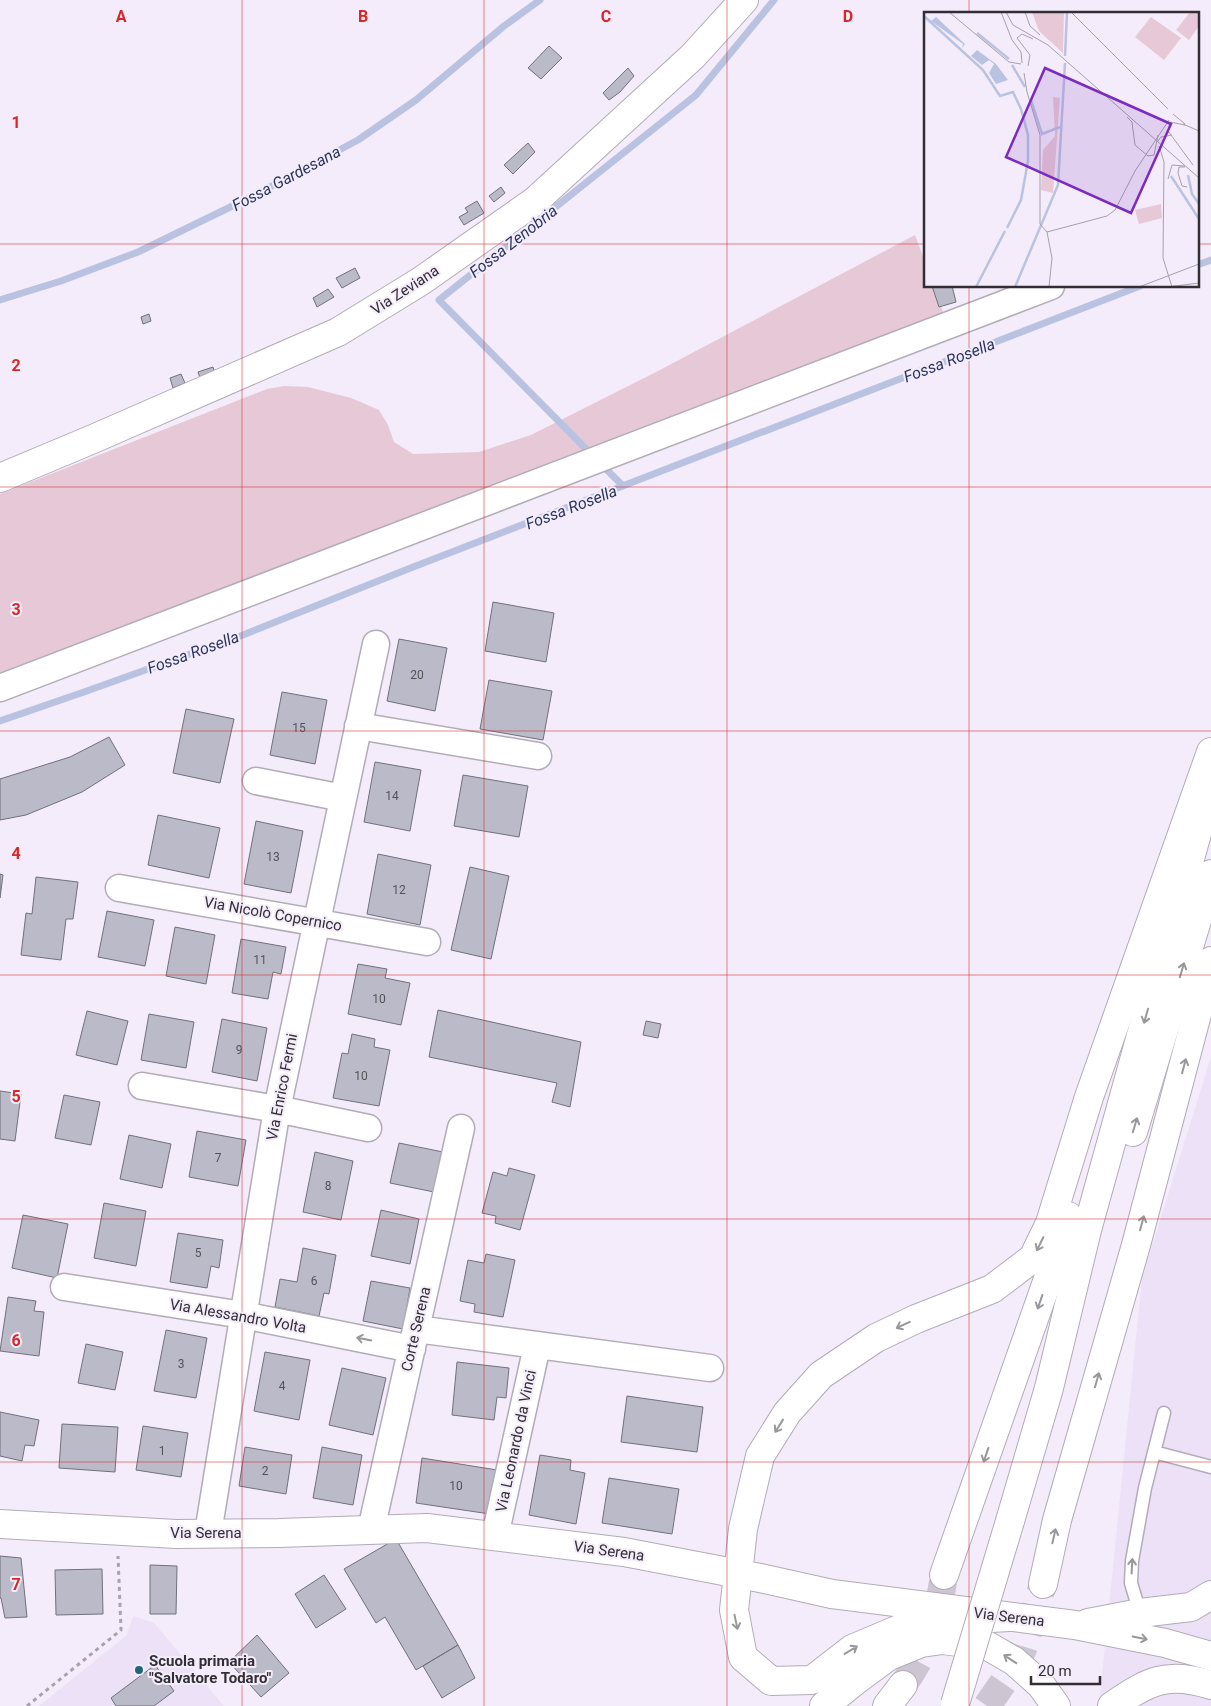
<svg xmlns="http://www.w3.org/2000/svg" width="1211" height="1706" font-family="Roboto,sans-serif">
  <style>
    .built { fill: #ece1f6 }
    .green { fill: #e7c8d6 }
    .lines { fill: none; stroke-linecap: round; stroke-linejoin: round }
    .stream { stroke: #b9c3e1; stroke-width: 7 }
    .building { fill: #bbbac8; stroke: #71707d }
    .trunk-tunnel { stroke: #cdc6d2; stroke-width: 28; stroke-dasharray: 28 14; stroke-linecap: butt }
    .service-casing { stroke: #b2abb8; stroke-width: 15 }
    .minor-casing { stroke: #b2abb8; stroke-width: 29 }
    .tertiary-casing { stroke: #b2abb8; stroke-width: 30 }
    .trunk-casing { stroke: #b2abb8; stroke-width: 30 }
    .motorway-casing { stroke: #b2abb8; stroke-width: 30 }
    .path { stroke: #a8a2ac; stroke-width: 3; stroke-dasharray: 4 4; stroke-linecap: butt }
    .service { stroke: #fff; stroke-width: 12 }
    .minor { stroke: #fff; stroke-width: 26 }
    .tertiary { stroke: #fff; stroke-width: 28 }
    .trunk { stroke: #fff; stroke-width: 28 }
    .motorway { stroke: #fff; stroke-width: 28 }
    .motorway-bridge-casing { stroke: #b2abb8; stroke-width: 30; stroke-linecap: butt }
    .motorway-bridge { stroke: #fff; stroke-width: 28 }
    .oneway { stroke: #98979a }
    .grid { fill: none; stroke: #d62828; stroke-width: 1; stroke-opacity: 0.55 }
    .poi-dot { fill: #1d6673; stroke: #f4ecfa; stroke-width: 2 }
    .labels { text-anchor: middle; stroke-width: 4; stroke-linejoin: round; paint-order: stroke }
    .number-label { font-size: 12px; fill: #545259 }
    .street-label { font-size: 15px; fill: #312f34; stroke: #f4ecfa }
    .poi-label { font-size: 15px; font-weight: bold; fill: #312f34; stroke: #f4ecfa; text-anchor: start }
    .water-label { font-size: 16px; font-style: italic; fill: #2a355e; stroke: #f4ecfa }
    .inset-river { fill: none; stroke: #b9c3e1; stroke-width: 2.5 }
    .inset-road { fill: none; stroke: #a6a0ab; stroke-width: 1 }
    .view { fill: #7b2cbf; fill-opacity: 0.15; stroke: #7b2cbf; stroke-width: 2.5 }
    .inset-edge { fill: none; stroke: #312f34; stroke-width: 2.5 }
    .grid-label { font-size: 16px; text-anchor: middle; font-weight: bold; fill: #d62828; stroke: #f4ecfa; stroke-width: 4; stroke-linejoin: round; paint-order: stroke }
  </style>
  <rect width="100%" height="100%" fill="#f4ecfa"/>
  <path class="built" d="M1211,1057V1706H1099L1142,1278Z
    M133,1616L154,1623L224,1706H39L127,1635Z"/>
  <path class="green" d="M915,235L925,262V286H934L946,321L0,679V494L267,389L284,386L308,387L351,398L379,410L388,425L394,442L413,454L479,452L531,435L658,371Z"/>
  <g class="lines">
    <path class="stream" d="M1197,265L1211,260
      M0,300L61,281L138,252L255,195L358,140L416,100L504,26L540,0
      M593,456L439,300L696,95L774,0
      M601,464L623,486
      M0,721L84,692L243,635L408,569L1140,286"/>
  </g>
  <path class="building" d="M549,46L562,58L541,79L528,68Z
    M628,68L634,76L620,92L609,100L603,93Z
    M528,143L535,152L513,174L504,165Z
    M501,187L505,193L494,202L489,196Z
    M477,201L484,213L464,225L459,217L468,212L465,208Z
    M355,268L360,278L342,288L336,278Z
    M932,286H952L956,302L939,307Z
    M328,289L334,297L317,307L313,298Z
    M149,314L151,321L143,324L141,317Z
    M213,367L215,373L200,378L198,372Z
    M181,374L185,383L173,388L170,378Z
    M493,602L554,613L546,662L485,651Z
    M399,639L447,648L435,711L387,701Z
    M489,680L552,691L543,740L480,729Z
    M282,692L327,700L315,764L270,755Z
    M186,709L234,719L220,783L173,773Z
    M109,737L125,765L82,792L26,815L0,820V779L70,757Z
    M375,762L421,770L410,831L364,822Z
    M463,775L528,786L519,837L454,826Z
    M158,815L220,828L209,878L148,865Z
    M256,821L303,831L291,893L244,884Z
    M378,854L431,865L420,925L367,914Z
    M470,867L509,876L491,959L451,950Z
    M0,874L3,875L0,898Z
    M36,877L78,882L73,919H66L61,960L21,955L26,913L32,914Z
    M107,911L154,920L145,966L98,957Z
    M175,927L215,935L206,984L166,976Z
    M241,939L286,947L281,974L273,972L268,999L232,993Z
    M358,964L387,969L385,978L410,983L401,1025L348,1014Z
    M438,1010L581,1042L570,1107L552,1102L557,1083L429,1057Z
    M87,1011L128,1021L117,1065L76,1055Z
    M149,1014L194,1022L186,1068L141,1060Z
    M222,1019L267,1028L257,1081L212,1072Z
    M646,1021L661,1024L658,1038L643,1035Z
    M352,1034L375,1039L374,1047L390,1050L379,1106L333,1098L342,1053L348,1054Z
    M0,1091L21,1094L15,1141L0,1139Z
    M64,1095L100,1102L91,1145L55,1138Z
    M197,1131L246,1140L238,1186L189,1177Z
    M129,1135L171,1144L162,1188L120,1179Z
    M399,1143L443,1152L434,1192L390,1183Z
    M315,1152L353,1161L341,1220L303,1212Z
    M509,1168L535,1175L520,1230L495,1223L496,1216L482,1213L493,1172L507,1176Z
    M104,1203L146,1211L136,1266L94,1258Z
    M381,1210L419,1219L410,1264L371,1256Z
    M23,1215L68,1224L57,1278L12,1268Z
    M178,1233L223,1240L219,1268L211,1266L207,1288L170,1282Z
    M303,1248L336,1255L329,1294L324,1293L319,1316L275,1307L280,1279L297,1282Z
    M486,1254L515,1260L503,1317L474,1312L475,1304L460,1301L468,1260L484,1263Z
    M371,1281L410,1288L403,1329L363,1321Z
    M8,1297L36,1301L34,1311L44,1312L39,1356L0,1351Z
    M166,1330L207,1338L196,1398L154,1391Z
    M86,1344L123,1352L115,1390L78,1383Z
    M265,1352L310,1360L299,1420L254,1411Z
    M457,1362L509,1368L506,1398L497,1397L494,1420L452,1415Z
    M342,1368L386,1378L373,1435L329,1425Z
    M627,1396L703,1407L697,1452L621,1442Z
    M0,1412L39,1420L34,1446L25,1445L22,1461L0,1456Z
    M62,1424L118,1427L115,1472L59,1468Z
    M143,1426L188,1433L181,1477L136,1470Z
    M245,1447L292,1455L286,1494L239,1486Z
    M322,1447L362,1455L353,1505L313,1498Z
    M540,1455L571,1460L570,1470L585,1473L576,1524L529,1515Z
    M422,1458L497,1470L490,1514L416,1503Z
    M609,1478L679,1489L672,1534L602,1523Z
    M396,1539L458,1645L416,1670L385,1617L376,1623L344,1569Z
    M0,1556L21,1558L27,1617L5,1618L1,1598H0Z
    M150,1565L177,1566L176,1614H150Z
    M102,1569L103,1614L56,1615L55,1570Z
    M324,1575L346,1609L316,1628L295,1594Z
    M257,1635L289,1673L261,1697L229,1662Z
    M458,1645L475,1678L442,1698L423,1666Z
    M155,1665L174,1691L154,1706H116L111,1698Z"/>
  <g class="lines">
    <path class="trunk-tunnel" d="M903,1685C928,1650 938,1618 944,1575
      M987,1706L1005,1680L1023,1649L1043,1584"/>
    <defs>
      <path id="service" d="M1154,1452L1211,1467
        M1140,1613L1131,1583L1132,1561L1145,1488L1164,1413"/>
      <path id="minor" d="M0,688L1051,286
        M358,726L538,756
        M256,781L343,798
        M119,888L427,942
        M142,1086L277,1109L368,1128
        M64,1287L243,1315L412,1349
        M416,1329L710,1368
        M371,1530L461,1128
        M208,1533L277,1109L376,644
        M495,1536L537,1346"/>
      <path id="tertiary" d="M0,478L93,439L338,332L421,281L535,201L693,56L744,0
        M0,1524L176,1534L279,1533L427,1528L624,1552L760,1578L832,1594L1075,1625L1165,1643L1211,1656
        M1088,1623L1140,1613L1191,1607L1211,1595"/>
      <path id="trunk" d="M944,1575L1055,1259L1068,1216
        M1043,1584L1057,1520L1136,1245L1211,961
        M1010,1617L916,1622L852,1649L812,1680L771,1681L743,1657L734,1610L743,1529L760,1456L787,1413L821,1375L876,1338L916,1319L992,1289L1033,1258L1050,1223L1089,1097L1211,752
        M824,1706L855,1681L889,1656L921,1643L943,1640L988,1646L1014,1661L1041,1685L1056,1706
        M887,1706L903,1685"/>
      <path id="motorway" d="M1133,1132L1211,874
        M1010,1521L1049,1388L1087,1230L1211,783
        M1112,1706C1148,1681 1167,1671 1211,1685"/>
    </defs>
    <use href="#service" class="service-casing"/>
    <use href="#minor" class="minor-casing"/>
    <use href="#tertiary" class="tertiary-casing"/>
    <use href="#trunk" class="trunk-casing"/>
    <use href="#motorway" class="motorway-casing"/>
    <path class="path" d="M27,1706L121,1630L118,1556"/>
    <use href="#service" class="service"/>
    <use href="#minor" class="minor"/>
    <use href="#tertiary" class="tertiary"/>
    <use href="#trunk" class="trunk"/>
    <use href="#motorway" class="motorway"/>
    <defs>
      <path id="motorway-bridge" d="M955,1704L1010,1521"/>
    </defs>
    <use href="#motorway-bridge" class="motorway-bridge-casing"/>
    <use href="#motorway-bridge" class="motorway-bridge"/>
  </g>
  <defs><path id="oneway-shaft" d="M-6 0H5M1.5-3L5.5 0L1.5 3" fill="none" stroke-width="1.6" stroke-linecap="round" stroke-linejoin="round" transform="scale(1.25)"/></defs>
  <g class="oneway">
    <use href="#oneway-shaft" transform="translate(1182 970) rotate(-73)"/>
    <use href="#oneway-shaft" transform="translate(1146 1016) rotate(106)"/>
    <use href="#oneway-shaft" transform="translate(1184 1066) rotate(-75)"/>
    <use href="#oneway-shaft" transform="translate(1135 1125) rotate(-73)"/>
    <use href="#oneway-shaft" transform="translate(1142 1223) rotate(-75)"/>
    <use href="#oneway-shaft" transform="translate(1040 1244) rotate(116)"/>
    <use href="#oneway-shaft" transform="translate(1040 1302) rotate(109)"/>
    <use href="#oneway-shaft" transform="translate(903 1325) rotate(155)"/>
    <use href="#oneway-shaft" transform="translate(364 1339) rotate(-169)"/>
    <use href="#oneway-shaft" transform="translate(1097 1380) rotate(-74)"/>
    <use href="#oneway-shaft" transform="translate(779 1426) rotate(122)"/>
    <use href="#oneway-shaft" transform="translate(986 1455) rotate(109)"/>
    <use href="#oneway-shaft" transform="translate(1054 1536) rotate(-77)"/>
    <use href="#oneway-shaft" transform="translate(1132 1566) rotate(-87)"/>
    <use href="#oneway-shaft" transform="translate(736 1622) rotate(78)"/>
    <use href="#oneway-shaft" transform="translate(1140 1638) rotate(11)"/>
    <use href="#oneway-shaft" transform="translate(851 1650) rotate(-31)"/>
    <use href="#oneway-shaft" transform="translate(1010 1659) rotate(-147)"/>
  </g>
  <path class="grid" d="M242,0V1706M484,0V1706M727,0V1706M969,0V14M0,244H925M1197,244H1211M969,286V1706M0,487H1211M0,731H1211M0,975H1211M0,1219H1211M0,1462H1211"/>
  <circle class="poi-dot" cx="139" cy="1670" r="5"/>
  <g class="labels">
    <g class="number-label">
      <text x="417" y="679">20</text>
      <text x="299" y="732">15</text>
      <text x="392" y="800">14</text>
      <text x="273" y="861">13</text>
      <text x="399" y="894">12</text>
      <text x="260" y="964">11</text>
      <text x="379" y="1003">10</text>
      <text x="239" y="1054">9</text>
      <text x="361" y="1080">10</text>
      <text x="218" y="1162">7</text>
      <text x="328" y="1190">8</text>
      <text x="198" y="1257">5</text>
      <text x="314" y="1285">6</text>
      <text x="181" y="1368">3</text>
      <text x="282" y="1390">4</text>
      <text x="162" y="1455">1</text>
      <text x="265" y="1475">2</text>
      <text x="456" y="1490">10</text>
    </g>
    <g class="street-label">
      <text transform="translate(405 290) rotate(-33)" y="5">Via Zeviana</text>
      <text transform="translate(273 914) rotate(10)" y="5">Via Nicolò Copernico</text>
      <text transform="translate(282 1087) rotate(-79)" y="5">Via Enrico Fermi</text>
      <text transform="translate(238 1316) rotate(10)" y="5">Via Alessandro Volta</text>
      <text transform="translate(416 1329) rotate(-77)" y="5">Corte Serena</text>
      <text transform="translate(516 1441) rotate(-78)" y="5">Via Leonardo da Vinci</text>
      <text x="206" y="1538">Via Serena</text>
      <text transform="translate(609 1551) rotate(8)" y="5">Via Serena</text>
      <text transform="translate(1009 1617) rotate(7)" y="5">Via Serena</text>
    </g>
    <g class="poi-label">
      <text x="149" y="1666">Scuola primaria<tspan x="149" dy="17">"Salvatore Todaro"</tspan></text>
    </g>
    <g class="water-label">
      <text transform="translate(286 178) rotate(-28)" y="6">Fossa Gardesana</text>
      <text transform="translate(513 241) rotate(-38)" y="6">Fossa Zenobria</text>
      <text transform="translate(949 360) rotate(-21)" y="6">Fossa Rosella</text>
      <text transform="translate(571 507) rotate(-21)" y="6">Fossa Rosella</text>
      <text transform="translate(193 652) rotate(-20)" y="6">Fossa Rosella</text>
    </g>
  </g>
  <g transform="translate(924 12)">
    <rect width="275" height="275" fill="#f4ecfa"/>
    <path d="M108,0H140L139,41L115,19ZM266,0H275V14L265,28L252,18ZM227,5L257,26L240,48L211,25ZM129,85L136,86L129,181L117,178L119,138L131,124ZM237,192L238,206L215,212L211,198Z" fill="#e7c8d6"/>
    <path d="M12,5L41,32L38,36L39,32L7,9ZM53,38L72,52L84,68L72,72L65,61L70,52L65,48L58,53L47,44Z" fill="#b9c3e1"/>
    <path class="inset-river" d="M0,4L59,58L76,84L89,80L97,97L104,123V149L97,188L83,216M53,21L85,47M141,44L143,0M88,53L101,75M107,88L118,122L136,115M264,163L268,182L275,192M247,164L275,207M52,275L81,219M91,275L134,173L141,51"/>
    <path class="inset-road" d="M25,0L85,50L97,52M77,0L88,28L97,40L98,51M82,0L89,13L124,33L275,166M101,0L106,14L116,23M147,0L244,97M104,54L106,43L93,26L98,22L109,27M100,61L103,80L116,123V212L123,220M249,102L261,112M203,105L208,110L211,133L224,144L230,143L234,123M259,112L275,119M261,113L246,110L244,119L269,153M233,130L237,125L248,123M235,134L240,150L239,246L248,275M261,155H255L254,161L258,174L263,175M244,167L248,153L261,154M123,220L183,204L191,198L211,159L245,108M123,220L128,246L125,275M215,275L275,252M243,275L275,271"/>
    <path class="view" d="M121,56L247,112L207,201L82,145Z"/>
    <rect width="275" height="275" class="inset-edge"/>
  </g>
  <g class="grid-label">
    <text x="121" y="22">A</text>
    <text x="363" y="22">B</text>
    <text x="606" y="22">C</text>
    <text x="848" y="22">D</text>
    <text x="16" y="128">1</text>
    <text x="16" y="371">2</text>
    <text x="16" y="615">3</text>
    <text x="16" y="859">4</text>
    <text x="16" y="1102">5</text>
    <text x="16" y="1346">6</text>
    <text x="16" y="1590">7</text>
  </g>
  <path d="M1031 1676v8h69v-8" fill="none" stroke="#312f34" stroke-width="2.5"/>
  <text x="1038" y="1676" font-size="15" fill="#312f34" stroke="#f4ecfa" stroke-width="4" paint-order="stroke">20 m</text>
</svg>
